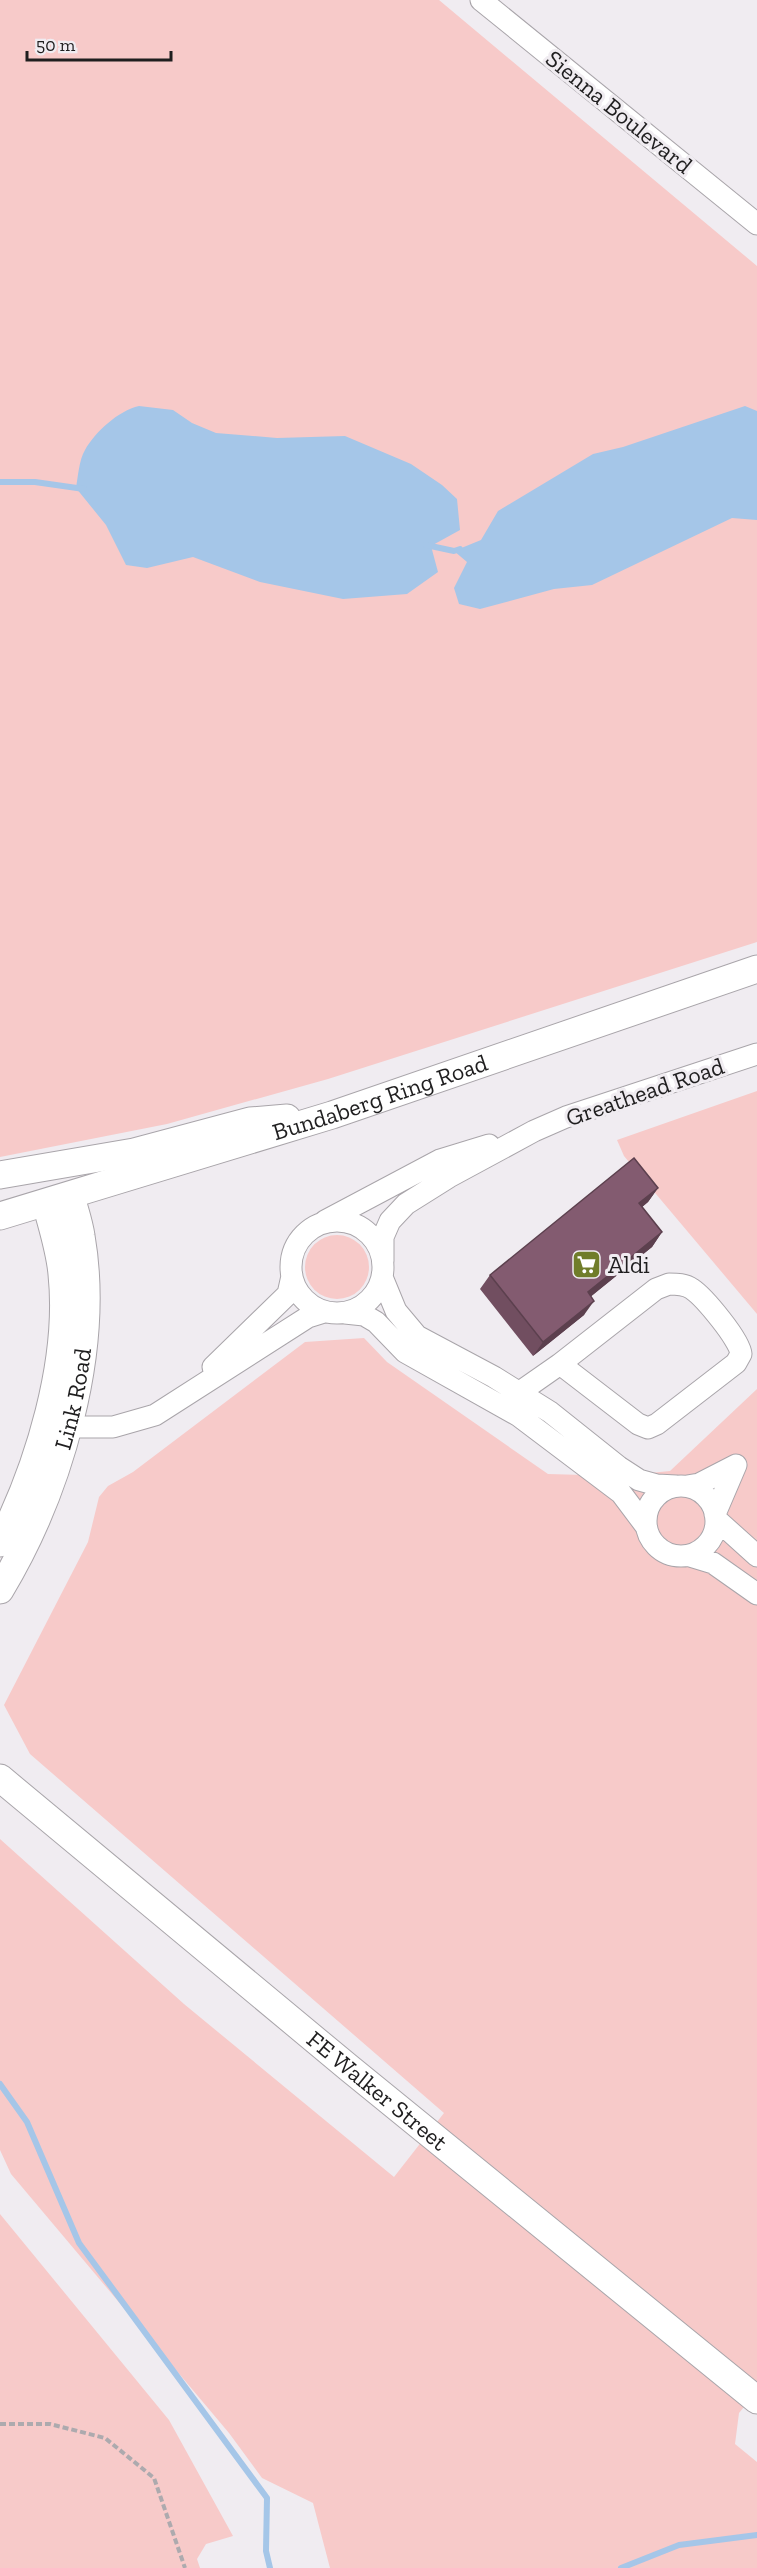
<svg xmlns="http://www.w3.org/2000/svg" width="757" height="2568" font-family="'Zilla Slab',serif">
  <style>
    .green { fill: #f7cac9 }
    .water { fill: #a5c6e8 }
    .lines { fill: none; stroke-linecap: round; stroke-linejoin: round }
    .stream { stroke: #a5c6e8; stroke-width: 6 }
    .minor-casing { stroke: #a9a5aa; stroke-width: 23 }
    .major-casing { stroke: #a9a5aa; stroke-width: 29 }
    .path { stroke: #adaaae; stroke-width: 4; stroke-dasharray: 6 3; stroke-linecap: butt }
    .minor { stroke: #fff; stroke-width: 21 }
    .major { stroke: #fff; stroke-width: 27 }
    .wall { fill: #714e60 }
    .shaded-wall { fill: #5c404e }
    .building { fill: #835b70; stroke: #5c404e; stroke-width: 1.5 }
    .labels { text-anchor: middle; stroke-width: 6; stroke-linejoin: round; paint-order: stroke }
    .street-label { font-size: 24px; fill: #1f1e1f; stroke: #f0ecf1 }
    .poi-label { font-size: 24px; fill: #1f1e1f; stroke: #f0ecf1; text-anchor: start }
  </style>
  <rect width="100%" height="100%" fill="#f0ecf1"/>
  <path class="green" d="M0,0H439L757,266V942L328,1079L167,1124L0,1157Z
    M757,1091V1314L624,1156L617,1140Z
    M305 1267a32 32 0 1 1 64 0a32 32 0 1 1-64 0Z
    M364,1338L387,1362L548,1474L620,1476L670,1471L757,1389V2391L739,2413L735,2444L757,2462V2568H330L313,2503L262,2478L229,2433L11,2174L0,2150V1839L184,2004L394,2177L444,2113L30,1754L4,1705L88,1542L99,1497L108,1486L133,1472L305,1342Z
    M0,2214L169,2420L233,2536L206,2544L197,2559L200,2568H0Z"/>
  <path class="water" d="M139,406L173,410L192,423L216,433L277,438L345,436L411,464L442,485L457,499L460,530L431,546L438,572L407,594L343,599L260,582L193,557L147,568L126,565L106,525L76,488C78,477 79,460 85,450C95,432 118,411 139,406Z
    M745,406L757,411V520L732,518L592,585L554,589L480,609L459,604L454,588L467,562L454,551L481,540L498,511L593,454L623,447Z"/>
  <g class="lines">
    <path class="stream" d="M0,482H35L84,489
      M426,545L454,551L460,549
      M0,2084L27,2122L79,2243L267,2498L266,2551L270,2568
      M621,2568L679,2545L757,2535"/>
    <defs>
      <path id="minor" d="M481,0L757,224
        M325,1221L440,1160L489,1145
        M291 1267a46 46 0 1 1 92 0a46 46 0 1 1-92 0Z
        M383,1261V1237L390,1221L406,1204L449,1177L534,1131L566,1117L757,1054
        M382,1277L396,1311L417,1336L494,1377L550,1412L619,1467L639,1480L657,1485L676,1486
        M669,1284C677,1284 685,1284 692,1289C704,1297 740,1340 741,1354L736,1363L657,1424L648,1428L638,1424L560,1364L656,1289Z
        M345,1313L364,1315L376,1322L405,1352L519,1416L621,1493L645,1525
        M213,1367L288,1294L292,1276
        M510,1399L560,1364
        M68,1427H113L155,1415L308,1317L324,1312
        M646 1521a35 35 0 1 1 70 0a35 35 0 1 1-70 0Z
        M687,1486L699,1484L736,1465L715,1514
        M716,1519L757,1556
        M690,1556L713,1563L757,1594"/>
      <g id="major">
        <path d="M0,1175L134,1152L250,1121L287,1118"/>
        <path id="s1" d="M0,1216L332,1115L757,969"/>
        <path d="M0,1543C39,1466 71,1361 62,1274C60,1250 52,1227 46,1203"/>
        <path id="s2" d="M0,1590C59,1492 101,1351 81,1236C79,1222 74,1209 71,1196"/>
        <path id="s3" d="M0,1778L349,2068L757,2400"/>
      </g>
    </defs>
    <use href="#minor" class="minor-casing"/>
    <use href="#major" class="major-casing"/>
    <path class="path" d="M0,2424H50L105,2438L154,2478L185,2568"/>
    <use href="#minor" class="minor"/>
    <use href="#major" class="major"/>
  </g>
  <path class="wall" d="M658,1188L648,1202L642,1207L662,1232L652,1247L591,1296L584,1315L533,1356L480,1289L490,1275Z"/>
  <path class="shaded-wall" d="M658,1188L648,1202L629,1218L639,1203Z
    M662,1232L652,1247L578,1307L588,1292Z
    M594,1301L584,1315L533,1356L543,1342Z"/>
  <path class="building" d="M634,1158L658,1188L639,1203L662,1232L588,1292L594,1301L543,1342L490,1275Z"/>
  <defs>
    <symbol id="supermarket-square" viewBox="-11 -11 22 22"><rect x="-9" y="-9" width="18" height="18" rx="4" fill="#707d2a" stroke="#f0ecf1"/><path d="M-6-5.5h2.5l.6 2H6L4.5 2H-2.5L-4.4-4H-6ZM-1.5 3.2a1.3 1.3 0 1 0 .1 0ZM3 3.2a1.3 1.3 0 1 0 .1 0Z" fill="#fff"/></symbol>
  </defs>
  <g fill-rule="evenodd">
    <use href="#supermarket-square" x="570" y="1248" width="33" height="33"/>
  </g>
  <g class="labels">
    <g class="street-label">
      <text transform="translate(619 112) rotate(39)" y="8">Sienna Boulevard</text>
      <text transform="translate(645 1092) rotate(-19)" y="8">Greathead Road</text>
      <text dy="8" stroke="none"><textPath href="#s1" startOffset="398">Bundaberg Ring Road</textPath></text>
      <text dy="8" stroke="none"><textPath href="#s2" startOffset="206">Link Road</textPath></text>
      <text dy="8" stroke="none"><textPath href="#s3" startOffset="490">FE Walker Street</textPath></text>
    </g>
    <g class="poi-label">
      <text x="608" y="1273">Aldi</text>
    </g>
  </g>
  <path d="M27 51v9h144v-9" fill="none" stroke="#1f1e1f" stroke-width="3"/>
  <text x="36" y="51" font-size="18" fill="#1f1e1f" stroke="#f0ecf1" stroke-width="4.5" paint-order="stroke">50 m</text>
</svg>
